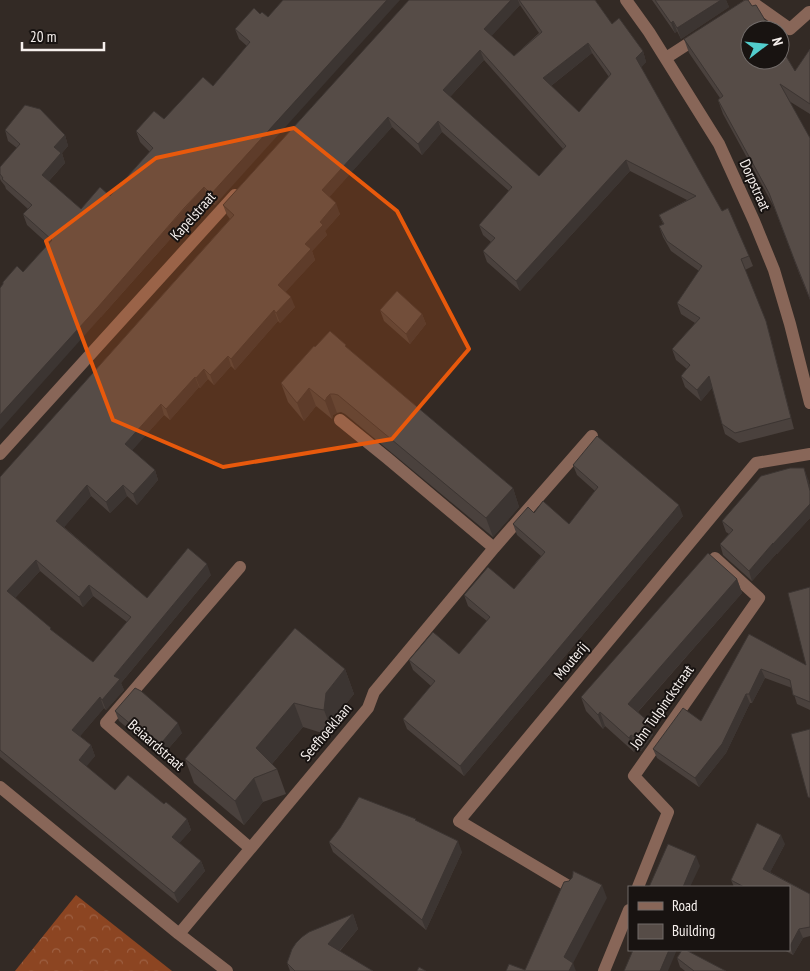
<svg xmlns="http://www.w3.org/2000/svg" width="810" height="971" font-family="'PT Sans Narrow',sans-serif">
  <style>
    .forest { fill: url(#forest-crowns) }
    .lines { fill: none; stroke-linecap: round; stroke-linejoin: round }
    .minor { stroke: #886658; stroke-width: 12 }
    .wall { fill: #4a413d; fill-rule: evenodd }
    .shaded-wall { fill: #3c3532 }
    .building { fill: #564c47; stroke: #3c3532; fill-rule: evenodd }
    .marked { fill: #e8590c; fill-opacity: 0.2; stroke: #e8590c; stroke-width: 4; stroke-linejoin: round }
    .labels { text-anchor: middle; stroke-width: 4; stroke-linejoin: round; paint-order: stroke }
    .street-label { font-size: 15px; fill: #f6f0ed; stroke: #181311 }
  </style>
  <defs>
    <pattern id="forest-crowns" width="20" height="18" patternUnits="userSpaceOnUse" patternTransform="scale(1.25)"><rect width="20" height="18" fill="#8c4522"/><path d="M2 6a3 3 0 1 1 6 0M12 15a3 3 0 1 1 6 0" fill="none" stroke="#9d6042"/></pattern>
  </defs>
  <rect width="100%" height="100%" fill="#332a25"/>
  <path class="forest" d="M76,895L172,971H15Z"/>
  <g class="lines">
    <path class="minor" d="M626,0L649,32L719,144L754,221L774,270L790,324L810,403
      M738,12L752,2L790,29L809,12L810,13
      M666,58L700,36
      M340,420L387,458L494,548
      M0,454L235,195
      M240,567L106,723L250,848
      M0,787L179,934L227,971
      M570,887L459,821L756,463L810,454
      M638,887L668,812L634,776L759,598L715,558
      M179,934L368,708L374,692L494,548L592,436
      M604,971L629,910"/>
  </g>
  <path class="wall" d="M409,0H595L612,24L643,51L646,62L641,67L722,211L749,256L753,266L745,270L769,332L794,429L739,443L725,434L722,424L712,388L701,401L685,387L681,376L687,369L676,360L672,349L695,323L681,314L677,303L699,271L671,251L663,237L659,226L663,224L659,215L687,200L630,171L520,291L487,262L483,251L491,242L483,235L479,225L509,191L442,132L422,155L392,127L329,197L340,214L325,231L327,235L312,251L315,260L285,292L295,307L280,323L278,321L235,370L231,366L214,385L208,379L200,388L199,387L170,420L164,415L132,450L155,470L158,480L137,505L127,496L110,513L91,496L64,527L147,598L211,575L121,683L124,690L106,710L104,708L80,736L91,745L95,756L86,766L115,790L164,804L187,819L191,830L179,843L201,861L205,871L178,903L0,757V477L230,219L227,215L223,205ZM520,5L539,33L514,56L491,36ZM592,53L609,77L579,112L551,86ZM484,60L563,149L539,176L450,97ZM40,571L83,607L93,596L127,622L93,662L52,631L15,598Z
    M652,0H726L729,7L681,39L677,31L675,33Z
    M260,14L215,205L207,198L189,218L101,317L23,272L48,244L27,225L23,214L28,209L6,189L5,186L1,181L0,179V167L17,148L8,141L5,130L65,135L68,146L62,153L65,163L49,181L81,209L110,196L150,152L140,142L136,131L164,119L213,86L247,46L239,39L235,29Z
    M684,39L795,71L810,49V114L789,101L810,138V300L799,273L774,207L723,114L718,100L720,98L689,53Z
    M380,310L422,314L426,324L410,344L384,321Z
    M315,347L347,348L513,488L519,507L493,537L345,414L341,412L337,413L333,415L332,419L316,406L304,421L288,402L281,383Z
    M573,465L683,516L464,776L407,729L403,719L431,686L413,670L409,660L459,654L487,621L468,606L464,595L514,589L541,556L517,535L513,524L534,513L569,524L595,491L577,475Z
    M808,479L810,487V518L777,554V553L752,581L723,555L720,544L729,534L726,532L722,521Z
    M737,579L742,593L638,712L653,735L641,751L636,749L634,752L605,726L603,729L586,711L581,697Z
    M810,587V710L797,704L792,688L765,678L752,703H750L726,753L699,787L657,758L653,749L701,721L749,634L806,665Z
    M345,669L354,694L335,717L333,734L322,733L303,727L272,764L277,769L286,794L263,802L244,825L194,783L185,759Z
    M115,711L182,733L162,756L119,721Z
    M416,821L462,852L426,930L333,852L329,842Z
    M785,844L770,872L810,894V936L803,938L793,955L784,950H789V887H734L731,880Z
    M353,914L358,929L340,951L373,971H290L287,963Z
    M677,958L726,971H685L680,967Z"/>
  <path class="shaded-wall" d="M387,0H400L215,205L211,194Z
    M511,0H518L520,5L488,40L484,29Z
    M721,0H726L729,7L681,39L677,28Z
    M673,21L677,31L675,33L671,23Z
    M588,43L592,53L547,89L543,78Z
    M480,50L484,60L447,100L443,90Z
    M643,51L646,62L640,69L636,58Z
    M388,117L392,127L326,201L322,190Z
    M438,121L442,132L422,155L418,144Z
    M65,135L68,146L62,153L65,163L45,185L42,175L54,147Z
    M626,160L630,171L520,291L516,281Z
    M204,187L207,198L189,218L101,317L0,430V415Z
    M336,203L340,214L325,231L327,235L312,251L315,260L282,296L278,285L320,222Z
    M291,297L295,307L280,323L276,313Z
    M274,310L278,321L235,370L231,359Z
    M422,314L426,324L410,344L406,334Z
    M766,321L769,332L794,429L791,418Z
    M228,356L231,366L214,385L210,375Z
    M204,369L208,379L200,388L196,378Z
    M709,376L713,387L701,401L697,390Z
    M195,377L199,387L170,420L166,409Z
    M309,388L316,406L304,421L297,403Z
    M330,394L337,413L333,415L332,419L325,401L327,397Z
    M161,404L164,415L129,454L125,444Z
    M804,468L808,479L810,487V491Z
    M155,470L158,480L137,505L133,494Z
    M87,485L91,496L60,532L56,521Z
    M123,485L127,496L110,513L106,502Z
    M513,488L519,507L493,537L486,518Z
    M810,504V518L777,554V553L752,581L749,571L773,543Z
    M679,505L683,516L464,776L460,766Z
    M36,560L40,571L11,602L7,591Z
    M207,564L211,575L121,683L124,690L106,710L102,700L114,676Z
    M737,579L742,593L633,717L628,704Z
    M89,585L93,596L83,607L79,597Z
    M345,669L354,694L335,717L333,734L324,710L326,693Z
    M761,669L765,678L752,703L749,694Z
    M746,694L750,703L726,753L699,787L695,778Z
    M100,697L104,708L76,741L72,730Z
    M294,703L303,727L265,772L256,748Z
    M600,712L605,726L603,729L598,715Z
    M648,721L653,735L641,751L636,738Z
    M178,723L182,733L162,756L158,747Z
    M631,735L636,749L634,752L629,738Z
    M91,745L95,756L83,771L79,760Z
    M254,778L263,802L244,825L235,801Z
    M187,819L191,830L176,847L172,837Z
    M781,835L785,844L767,878L763,869Z
    M458,841L462,852L426,930L422,920Z
    M696,856L700,866L690,887H683Z
    M201,861L205,871L178,903L174,893Z
    M602,885L607,898L569,971L564,957Z
    M353,914L358,929L333,958L328,944Z
    M799,929L803,938L793,955L790,946Z
    M669,950H676V952L668,971H660Z
    M573,963L576,971H569Z"/>
  <path class="building" d="M283,0H387L211,194L204,187L185,207L98,307L0,415V288L3,284V282L17,266L23,272L52,240L23,214L32,205L2,179L3,178L0,174V167L20,144L5,130L25,105L40,109L65,135L54,147L61,153L42,175L81,209L100,187L110,196L153,148L136,131L154,111L164,119L203,77L213,86L250,42L235,29L254,8L260,14L262,12L268,17Z
    M409,0H511L484,29L514,56L542,32L519,0H595L612,24L619,18L643,51L636,58L722,211L728,208L749,256L741,259L766,321L791,418L735,433L722,424L709,376L697,390L681,376L690,365L672,349L700,318L677,303L702,266L667,241L659,226L664,224L659,215L696,196L626,160L516,281L483,251L495,238L479,225L512,187L438,121L418,144L388,117L322,190L336,203L320,222L323,225L305,244L311,249L278,285L291,297L276,313L274,310L231,359L228,356L210,375L204,369L196,378L195,377L166,409L161,404L125,444L155,470L133,494L123,485L106,502L87,485L56,521L147,598L188,548L207,564L114,676L120,679L102,700L100,697L72,730L91,745L79,760L115,790L128,775L164,804L166,802L187,819L172,837L201,861L174,893L0,750V477L234,215L223,205ZM588,43L611,74L579,112L543,78ZM480,50L566,146L539,176L443,90ZM36,560L79,597L89,585L131,617L93,662L50,629L51,628L7,591Z
    M655,0H721L677,28L673,21L671,23Z
    M745,0H748L752,6L756,5L771,30H750V60H780V46L795,71L810,49V104L780,84L810,138V299L794,259L769,193L718,100L723,96L684,39Z
    M397,291L422,314L406,334L380,310Z
    M330,331L346,345L345,346L513,488L486,518L338,395L334,394H330L327,397L325,401L309,388L297,403L281,383L314,346L315,347Z
    M597,436L679,505L460,766L403,719L435,681L409,660L433,632L459,654L490,617L464,595L488,567L514,589L545,552L513,524L528,507L534,513L543,501L569,524L598,487L573,465Z
    M790,468H804L810,491V504L773,544V543L749,571L720,544L733,530L722,521L761,476Z
    M708,553L737,579L628,704L648,721L636,738L631,735L629,738L600,712L598,715L581,697Z
    M810,587V702L793,695L790,680L761,669L749,694H746L722,744L695,778L653,749L683,708L701,721L749,634L806,665L788,593Z
    M295,628L345,669L326,693L324,710L313,708L294,703L256,748L277,769L254,778L235,801L185,759Z
    M135,688L141,691L178,723L158,747L115,711Z
    M810,729V798L808,797L791,734Z
    M359,797L416,819L415,820L458,841L422,920L329,842L340,828Z
    M757,823L781,835L763,869L810,894V927L799,929L790,946H789V887H744L731,880Z
    M668,844L696,856L683,887H649Z
    M573,871L602,885L564,957L573,963L569,971H506L509,964L525,970L564,882L569,881L572,878L573,874Z
    M353,914L328,944L373,971H295L287,963L292,949L296,943L302,937L309,932Z
    M633,950H669L660,971H624Z
    M682,950H686L726,971H694L677,958Z
    M419,967L426,971H417Z"/>
  <path class="marked" d="M294,128L397,211L469,349L392,439L223,467L113,420L46,241L156,158Z"/>
  <g class="labels">
    <g class="street-label">
      <text transform="translate(755 185) rotate(66)" y="5">Dorpstraat</text>
      <text transform="translate(193 216) rotate(-48)" y="5">Kapelstraat</text>
      <text transform="translate(571 661) rotate(-50)" y="5">Mouterij</text>
      <text transform="translate(662 707) rotate(-55)" y="5">John Tulpinckstraat</text>
      <text transform="translate(326 732) rotate(-50)" y="5">Seefhoeklaan</text>
      <text transform="translate(156 745) rotate(41)" y="5">Beiaardstraat</text>
    </g>
  </g>
  <rect x="628" y="886" width="162" height="65" fill="#181311" stroke="#716b69"/>
  <rect x="638" y="902" width="25" height="8" fill="#886658" stroke="#716b69"/>
  <text x="672" y="911" font-size="15" fill="#f6f0ed">Road</text>
  <rect x="638" y="924" width="25" height="15" fill="#564c47" stroke="#716b69"/>
  <text x="672" y="936" font-size="15" fill="#f6f0ed">Building</text>
  <g transform="translate(765 45) rotate(74)"><circle r="24" fill="#181311" stroke="#716b69"/>
  <path d="M0-4L9 19L0 12L-9 19Z" fill="#52cdcd"/>
  <text y="-8" font-size="14" font-weight="bold" text-anchor="middle" fill="#f6f0ed">N</text>
  </g>
  <path d="M22 42v8h82v-8" fill="none" stroke="#f6f0ed" stroke-width="2.5"/>
  <text x="30" y="42" font-size="15" fill="#f6f0ed" stroke="#181311" stroke-width="4" paint-order="stroke">20 m</text>
</svg>
